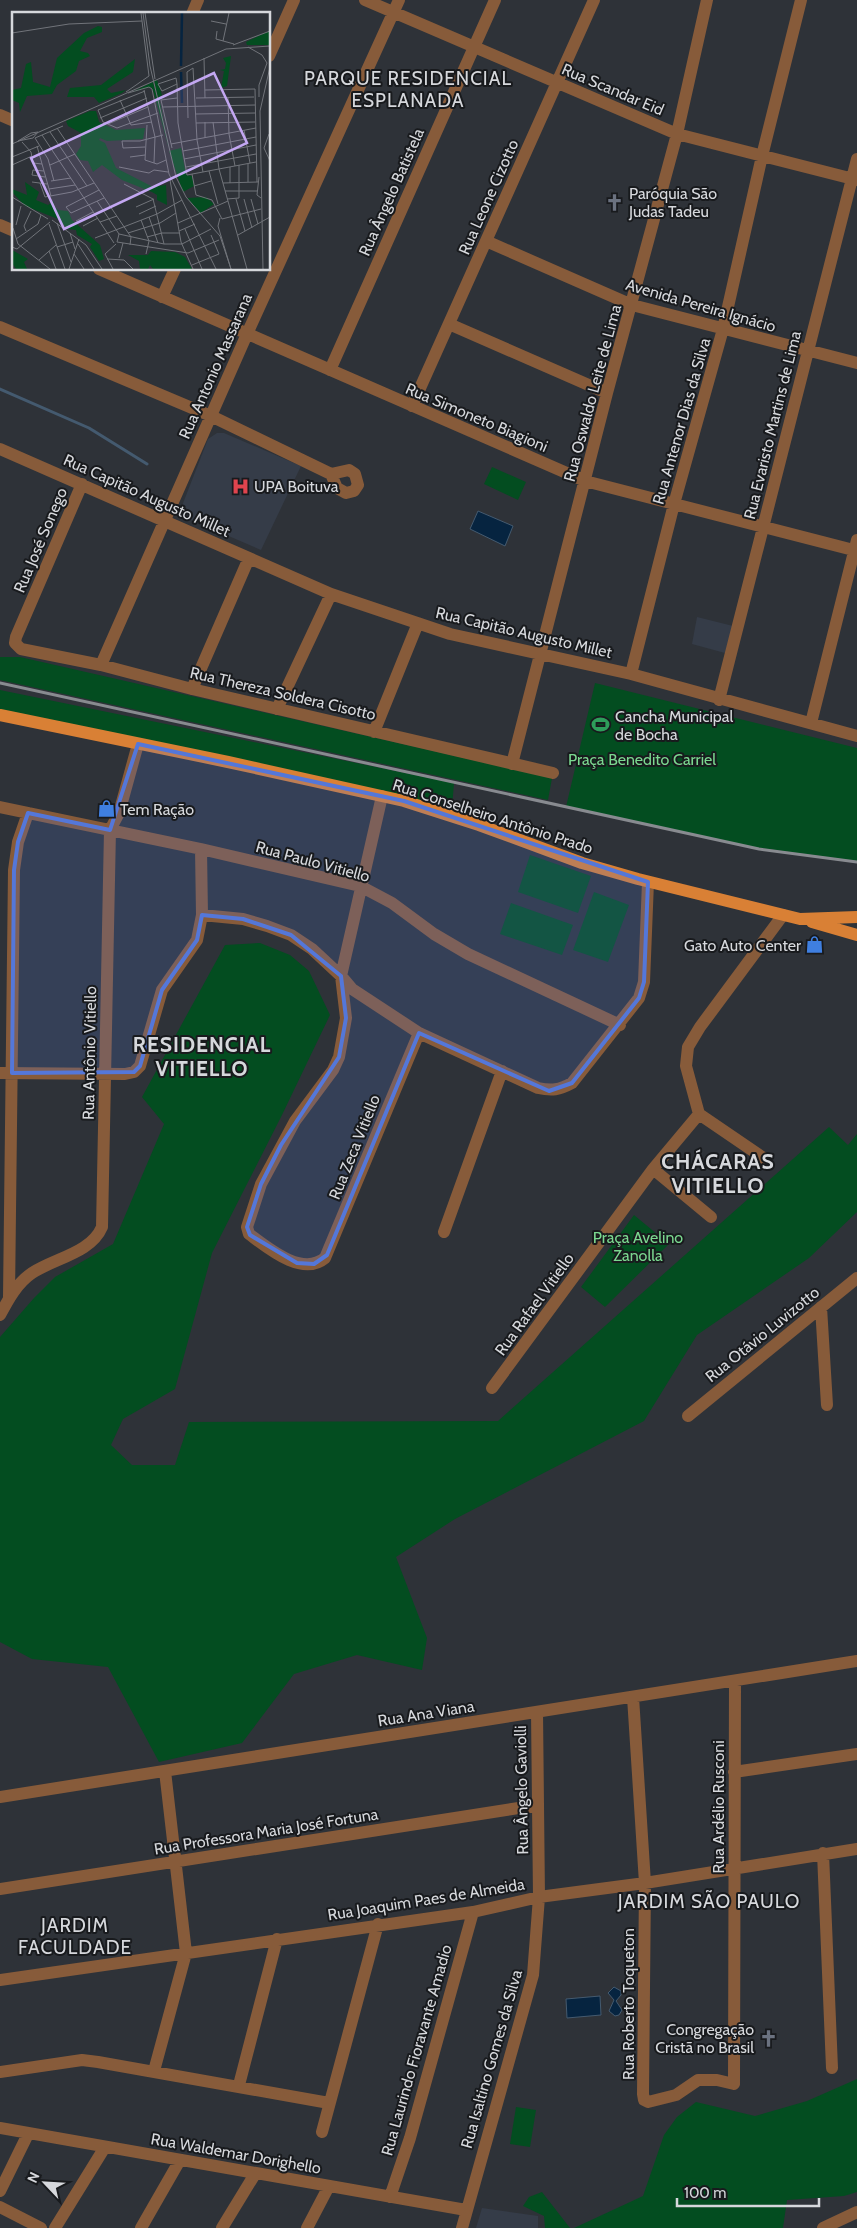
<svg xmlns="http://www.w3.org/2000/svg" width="857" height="2228" font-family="Cabin,sans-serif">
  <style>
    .built { fill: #353c48 }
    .green { fill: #034d20 }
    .water { fill: #062440; stroke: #445a6f }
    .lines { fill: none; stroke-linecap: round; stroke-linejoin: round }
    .stream { stroke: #445a6f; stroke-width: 3 }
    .minor { stroke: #875b3a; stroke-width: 12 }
    .major { stroke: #d98035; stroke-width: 12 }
    .rail { stroke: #888b90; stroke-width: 3 }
    .marked { fill: #5477d9; fill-opacity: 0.2; stroke: #5477d9; stroke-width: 4; stroke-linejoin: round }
    .labels { text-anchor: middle; stroke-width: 4; stroke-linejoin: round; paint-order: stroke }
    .street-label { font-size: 16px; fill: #d6d8dc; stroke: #181a1d }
    .poi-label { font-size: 16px; fill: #d6d8dc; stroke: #181a1d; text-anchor: start }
    .park-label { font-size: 16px; fill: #7bd890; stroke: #181a1d }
    .quarter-label { font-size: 19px; letter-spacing: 1px; fill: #d6d8dc; stroke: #181a1d }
    .district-label { font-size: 21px; font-weight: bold; letter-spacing: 1px; fill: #d6d8dc; stroke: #181a1d }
    .inset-river { fill: none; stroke: #062440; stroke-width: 2.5 }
    .inset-road { fill: none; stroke: #71747a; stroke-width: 1 }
    .view { fill: #c3a7f2; fill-opacity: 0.15; stroke: #c3a7f2; stroke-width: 2.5 }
    .inset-edge { fill: none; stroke: #d6d8dc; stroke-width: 2.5 }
  </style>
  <rect width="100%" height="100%" fill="#2e3238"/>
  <path class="built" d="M217,433H224L301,466L261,550L182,516L180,511L208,439Z
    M697,617L733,626L725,653L692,644Z
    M482,2208L538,2216V2228H476Z"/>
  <path class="green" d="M492,467L526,482L518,500L484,484Z
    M0,657H20L552,778L548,800L0,680Z
    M595,683L857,748V861L746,846L566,807Z
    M0,690L454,783L452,808L0,711Z
    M530,855L591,876L578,913L518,892Z
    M594,892L629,905L608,962L573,950Z
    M511,903L573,925L562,955L500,934Z
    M260,943L290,955L309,971L330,1015L282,1115L212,1253L175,1389L123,1419L111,1445L132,1465H175L189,1422L498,1421L829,1127L848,1145L857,1134V1212L809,1258L697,1335L644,1421L455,1519L396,1557L427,1638L422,1670L357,1655L294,1674L242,1743L159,1762L108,1667L32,1659L0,1642V1337L34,1298L55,1277L113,1244L164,1124L142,1097L225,945Z
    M634,1215L669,1244L605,1307L581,1287Z
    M857,2079V2192L844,2196L787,2200L783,2228H574L643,2196L664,2135L677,2117L696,2102L755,2116L807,2101Z
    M516,2107L536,2110L530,2147L510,2144Z
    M542,2192L570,2228H545L544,2216L523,2206L529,2197Z"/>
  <path class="water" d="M478,511L513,526L505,546L470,529Z
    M614,1987L621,1991V1995L616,2001L622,2010L619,2015L615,2016L609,2011L614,2000L608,1993Z
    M600,1996L601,2015L567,2018L566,1999Z"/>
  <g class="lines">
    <path class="stream" d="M0,389L89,428L147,464"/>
    <path class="minor" d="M365,0L677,134L857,180
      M192,14L198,0
      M269,56L294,0
      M0,115L14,121
      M0,225L14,231
      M486,241L632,305L857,363
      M99,269L585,481L857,551
      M162,297L175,269
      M449,324L607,393
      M0,327L211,416L331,474
      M330,370L495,0
      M412,406L594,0
      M0,449L331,594L450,634L631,674L857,736
      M349,470L355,474L358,485L354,491L346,493L337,488L331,474Z
      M82,484L16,637L15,643L21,649L101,665L192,689L553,773
      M101,665L247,334L399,0
      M631,674L674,504L723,329L762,156L801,0
      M192,689L249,558
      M719,700L857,159
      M277,709L331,594
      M811,723L857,540
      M374,732L418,623
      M512,764L607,393L677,134L707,0
      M382,796L341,976L346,1018L339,1057L333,1070L295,1121L261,1184L247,1227L249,1234C268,1248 302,1277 325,1258L419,1033
      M0,807L201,849L360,886L392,903L434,934L468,954L620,1025
      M202,915L243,919L267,926L291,935L312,949L341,976L352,989L419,1033L538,1088C552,1091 559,1090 572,1083L639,998L644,982L648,882
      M0,1073L125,1074L134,1072L140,1066L162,990L197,940L202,915L201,849
      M699,1114L765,1159
      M653,1169L711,1217
      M444,1232L502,1071
      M9,1297L14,870L18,842L28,813
      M821,1307L827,1405
      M0,1315C8,1300 17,1283 32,1273C55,1258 91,1253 102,1227L110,830L119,813L138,744
      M492,1388L653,1169L699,1114L686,1066L688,1047L700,1027L783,915
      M688,1416L857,1278
      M633,1697L645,1883L643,2094L644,2100L648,2102L676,2095L698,2080H717L734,2084L735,1681
      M734,1772L857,1754
      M0,1797L857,1661
      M823,1853L832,2068
      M0,1889L538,1805
      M0,1980L473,1912L539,1897L645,1883L857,1849
      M154,2071L186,1953L165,1771
      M0,2072L82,2060L98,2062L329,2103
      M239,2085L277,1939
      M0,2128L466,2210
      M322,2132L378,1924
      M0,2191L28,2134
      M390,2197L410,2138L473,1912
      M0,2207L41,2228
      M55,2228L105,2147
      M141,2228L180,2160
      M222,2228L255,2174
      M307,2228L329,2186
      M462,2228L533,1975L539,1897L537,1712
      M823,2228L857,2212"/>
    <path class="major" d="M0,715L228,762L404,801L479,825L582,863L638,879L800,919L857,917
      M812,922L857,935"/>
    <path class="rail" d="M0,683L759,849L857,862"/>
  </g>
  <path class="marked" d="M138,744L404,801L648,882L644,982L639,998L572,1083L549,1091L419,1033L327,1255L314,1264L297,1263L250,1235L247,1227L261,1184L281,1145L339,1057L346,1018L341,976L291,935L243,919L202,915L197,940L162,990L140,1066L134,1072L12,1073L14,870L18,842L28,813L110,830Z"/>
  <defs>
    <symbol id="church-bare" viewBox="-9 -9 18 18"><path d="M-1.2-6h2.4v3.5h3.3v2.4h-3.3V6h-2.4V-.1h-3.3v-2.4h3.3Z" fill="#6b7280" stroke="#181a1d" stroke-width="2.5" paint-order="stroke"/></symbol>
    <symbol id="hospital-bare" viewBox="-9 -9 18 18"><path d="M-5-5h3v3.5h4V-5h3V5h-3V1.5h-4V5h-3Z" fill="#e0444e" stroke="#181a1d" stroke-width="2.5" paint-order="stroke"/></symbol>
    <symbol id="stadium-bare" viewBox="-9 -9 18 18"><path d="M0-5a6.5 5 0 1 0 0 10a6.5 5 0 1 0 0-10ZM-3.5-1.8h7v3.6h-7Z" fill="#2e9e5b" stroke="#181a1d" stroke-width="2.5" paint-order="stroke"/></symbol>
    <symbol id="shop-bare" viewBox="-9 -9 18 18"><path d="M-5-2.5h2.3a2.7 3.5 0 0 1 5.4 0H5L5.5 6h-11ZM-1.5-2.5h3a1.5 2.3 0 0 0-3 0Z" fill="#3f7fe0" stroke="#181a1d" stroke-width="2.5" paint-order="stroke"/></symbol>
  </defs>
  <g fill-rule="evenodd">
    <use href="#church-bare" x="602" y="190" width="25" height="25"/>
    <use href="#hospital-bare" x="228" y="474" width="25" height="25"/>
    <use href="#stadium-bare" x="588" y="712" width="25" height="25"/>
    <use href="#shop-bare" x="94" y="796" width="25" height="25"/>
    <use href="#shop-bare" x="802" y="932" width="25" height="25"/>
    <use href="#church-bare" x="756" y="2026" width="25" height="25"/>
  </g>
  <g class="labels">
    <g class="street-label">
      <text transform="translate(613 89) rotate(23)" y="6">Rua Scandar Eid</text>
      <text transform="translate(391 192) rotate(-66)" y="6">Rua Ângelo Batistela</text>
      <text transform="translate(488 197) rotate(-66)" y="6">Rua Leone Cizotto</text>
      <text transform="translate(701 305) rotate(16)" y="6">Avenida Pereira Ignácio</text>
      <text transform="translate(215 366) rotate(-66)" y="6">Rua Antonio Massarana</text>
      <text transform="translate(592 393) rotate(-75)" y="6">Rua Oswaldo Leite de Lima</text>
      <text transform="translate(477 417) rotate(23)" y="6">Rua Simoneto Biagioni</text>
      <text transform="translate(681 421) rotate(-74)" y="6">Rua Antenor Dias da Silva</text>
      <text transform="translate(772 425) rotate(-76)" y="6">Rua Evaristo Martins de Lima</text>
      <text transform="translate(147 495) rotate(24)" y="6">Rua Capitão Augusto Millet</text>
      <text transform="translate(40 540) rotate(-67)" y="6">Rua José Sonego</text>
      <text transform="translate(524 632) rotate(13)" y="6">Rua Capitão Augusto Millet</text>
      <text transform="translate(283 693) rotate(13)" y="6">Rua Thereza Soldera Cisotto</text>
      <text transform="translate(493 816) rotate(18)" y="6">Rua Conselheiro Antônio Prado</text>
      <text transform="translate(313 861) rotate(15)" y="6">Rua Paulo Vitiello</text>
      <text transform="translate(89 1053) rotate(-89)" y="6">Rua Antônio Vitiello</text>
      <text transform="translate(354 1147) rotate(-68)" y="6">Rua Zeca Vitiello</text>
      <text transform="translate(534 1304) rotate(-54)" y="6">Rua Rafael Vitiello</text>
      <text transform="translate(762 1334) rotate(-39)" y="6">Rua Otávio Luvizotto</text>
      <text transform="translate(426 1713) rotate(-9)" y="6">Rua Ana Viana</text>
      <text transform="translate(521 1790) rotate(-91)" y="6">Rua Ângelo Gaviolli</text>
      <text transform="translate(718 1807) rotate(-90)" y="6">Rua Ardélio Rusconi</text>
      <text transform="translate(266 1831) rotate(-9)" y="6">Rua Professora Maria José Fortuna</text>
      <text transform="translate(426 1899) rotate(-9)" y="6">Rua Joaquim Paes de Almeida</text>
      <text transform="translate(628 2004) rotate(-90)" y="6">Rua Roberto Toqueton</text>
      <text transform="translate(416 2050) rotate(-74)" y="6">Rua Laurindo Fioravante Amadio</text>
      <text transform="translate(491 2059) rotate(-74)" y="6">Rua Isaltino Gomes da Silva</text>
      <text transform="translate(236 2153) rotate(10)" y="6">Rua Waldemar Dorighello</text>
    </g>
    <g class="poi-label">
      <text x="629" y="199">Paróquia São<tspan x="629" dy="18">Judas Tadeu</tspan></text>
      <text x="254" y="492">UPA Boituva</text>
      <text x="615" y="722">Cancha Municipal<tspan x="615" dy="18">de Bocha</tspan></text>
      <text x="120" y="815">Tem Ração</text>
      <text x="801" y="951" text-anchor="end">Gato Auto Center</text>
      <text x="754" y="2035" text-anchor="end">Congregação<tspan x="754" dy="18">Cristã no Brasil</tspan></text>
    </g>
    <g class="park-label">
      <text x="642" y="765">Praça Benedito Carriel</text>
      <text x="638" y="1243">Praça Avelino<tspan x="638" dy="18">Zanolla</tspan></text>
    </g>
    <g class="quarter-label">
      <text x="408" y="85">PARQUE RESIDENCIAL<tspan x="408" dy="22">ESPLANADA</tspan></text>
      <text x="709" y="1908">JARDIM SÃO PAULO</text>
      <text x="75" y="1932">JARDIM<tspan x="75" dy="22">FACULDADE</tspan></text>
    </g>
    <g class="district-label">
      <text x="202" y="1052">RESIDENCIAL<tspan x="202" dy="24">VITIELLO</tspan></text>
      <text x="718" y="1169">CHÁCARAS<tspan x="718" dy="24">VITIELLO</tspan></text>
    </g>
  </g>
  <g transform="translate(12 12)">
    <rect width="258" height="258" fill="#2e3238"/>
    <path d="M86,14L90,15V20L75,26L68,39L76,41L78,44L67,49L64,59L45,73L40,82L15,84L8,100L7,91L0,88V78L9,76L14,52L19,50L21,70L38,75L45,46L72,21ZM257,19V33H235L234,30ZM219,44L215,74L209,76L212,59L208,58L213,57L214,51L211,46ZM123,47L121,60L95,77L99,81L114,78L110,81L87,91L82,85H55L58,76L89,73ZM145,68L150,83L147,85L157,137L141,78L139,75L120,80L141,70L148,96L142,69ZM78,99H84L87,110L104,118L133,116L131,127L95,129L88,126L87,128L93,131L104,156L141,175L154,173L155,193L145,188V183L140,180L110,168L90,153L81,160L76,149L68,148L64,142L69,134V121L56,114L54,109ZM169,136L174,163L180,164L182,174L171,180L157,139ZM13,170L27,180L24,188L36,193L42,189L41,193L46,198L56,199L60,208L88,233L92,247L87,249L78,235L80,232L65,223L64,218L56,217L46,207L13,194L0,180V177L15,183ZM194,185L202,192L189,201L175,186ZM0,238L16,247L12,250L15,257H4L0,251ZM139,239L163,240L173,245L180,257H141L138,253L136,257H128L127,249L116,243H136Z" fill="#034d20"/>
    <path class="inset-river" d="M169,54L170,1M169,60L170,91"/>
    <path class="inset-road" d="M131,1L138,54L164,165L174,185L208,224L219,257M133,1L143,67M199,9L214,12M205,19L204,27L222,32M0,21L57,12L130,9M211,29L217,1M221,33L258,19M236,35L250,43L255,51L247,73V85M192,46L193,86M165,72L150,79L146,72L164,66L165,72L166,111L175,163L244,150M243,77L245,170M132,78L143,125L142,151M193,78L243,77M133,79L86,98L91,110L105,116L146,101M114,80L137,64L129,1M116,81L137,75L140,77L157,162L204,257M216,85L217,122L223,154M184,86L242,85M108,88L119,113L140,110M151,95L243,93M184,102L243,101M88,106L135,86M176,106L175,60L181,56L185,128L191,160M193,110V126M201,110L207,157L235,257M184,111L243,110M96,112L136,95M135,113L133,148L145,152L154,148M45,116L119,225L118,233M232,118L238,151M26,120L21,126L6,129L19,121ZM38,120L75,174M257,122L252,136L258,149M30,123L102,231M23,126L36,147L42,169M23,126L51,114M10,130L19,140L21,151L30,152M0,132L214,37L258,34M159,132L244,116M25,134L39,184M133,135L111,136L110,129H128L151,123M160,136L149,88L165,86M171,139L244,125M0,145L27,134M118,145L133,143M172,147L244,133M236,152V170M0,153L20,144M38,153L63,142M107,155L137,161L142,158L156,160M174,155L244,142M218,155V171M32,159L21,158L20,163L33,165M197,159L206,192M180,162L184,183L200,188L210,207L249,197M247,165L245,183L249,186M158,168L169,230L181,257M39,169L59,166M20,170L35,172M28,171L33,185L60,180L82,171M211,171L246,170M112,172L141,187L152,232M182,174L199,169M37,177L63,173M87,178L54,195L59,201L92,186M213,179H245M0,185L36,207M215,187L227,186V153M224,187L233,219M232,187L240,216M239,187L246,212M85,189L107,222M124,195L142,187M127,202L144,194M137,205L146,231M208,206L206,214L219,257M40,208L74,233L90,257M129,208L137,229L134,242M64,209L81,200M88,210L105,204M45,211L59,250M166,211L216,189M37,212L53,257M4,213L9,194M71,214L86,206M1,216L6,232L38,257M173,217L190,257M14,219L12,214L19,199M167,219L183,212M58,221L63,237M116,221L148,211L164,201M107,222L105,230L176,241L207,228M107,222L152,232H170L199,217M226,223L258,205M135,225L150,221H168M83,226L145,202L170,188M4,227L26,212L29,203M66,232L82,257M0,235L5,237L38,210M45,235L61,230M37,239L44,257M62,242L72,257M107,246L111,231M95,247L112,248L121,257M27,248L44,233M180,253L207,242L199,223M57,257L67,227M101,257L93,242L104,232M251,257L248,99L258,55"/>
    <path class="view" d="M202,61L235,131L52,217L19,146Z"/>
    <rect width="258" height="258" class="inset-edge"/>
  </g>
  <g transform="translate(45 2183) rotate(295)" stroke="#181a1d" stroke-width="4" paint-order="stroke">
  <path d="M0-4L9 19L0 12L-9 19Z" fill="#d6d8dc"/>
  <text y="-8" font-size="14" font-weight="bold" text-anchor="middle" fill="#d6d8dc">N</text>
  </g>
  <path d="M677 2198v8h142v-8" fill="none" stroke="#d6d8dc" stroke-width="2.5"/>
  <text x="684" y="2198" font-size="15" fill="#d6d8dc" stroke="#181a1d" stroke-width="4" paint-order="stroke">100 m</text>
</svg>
